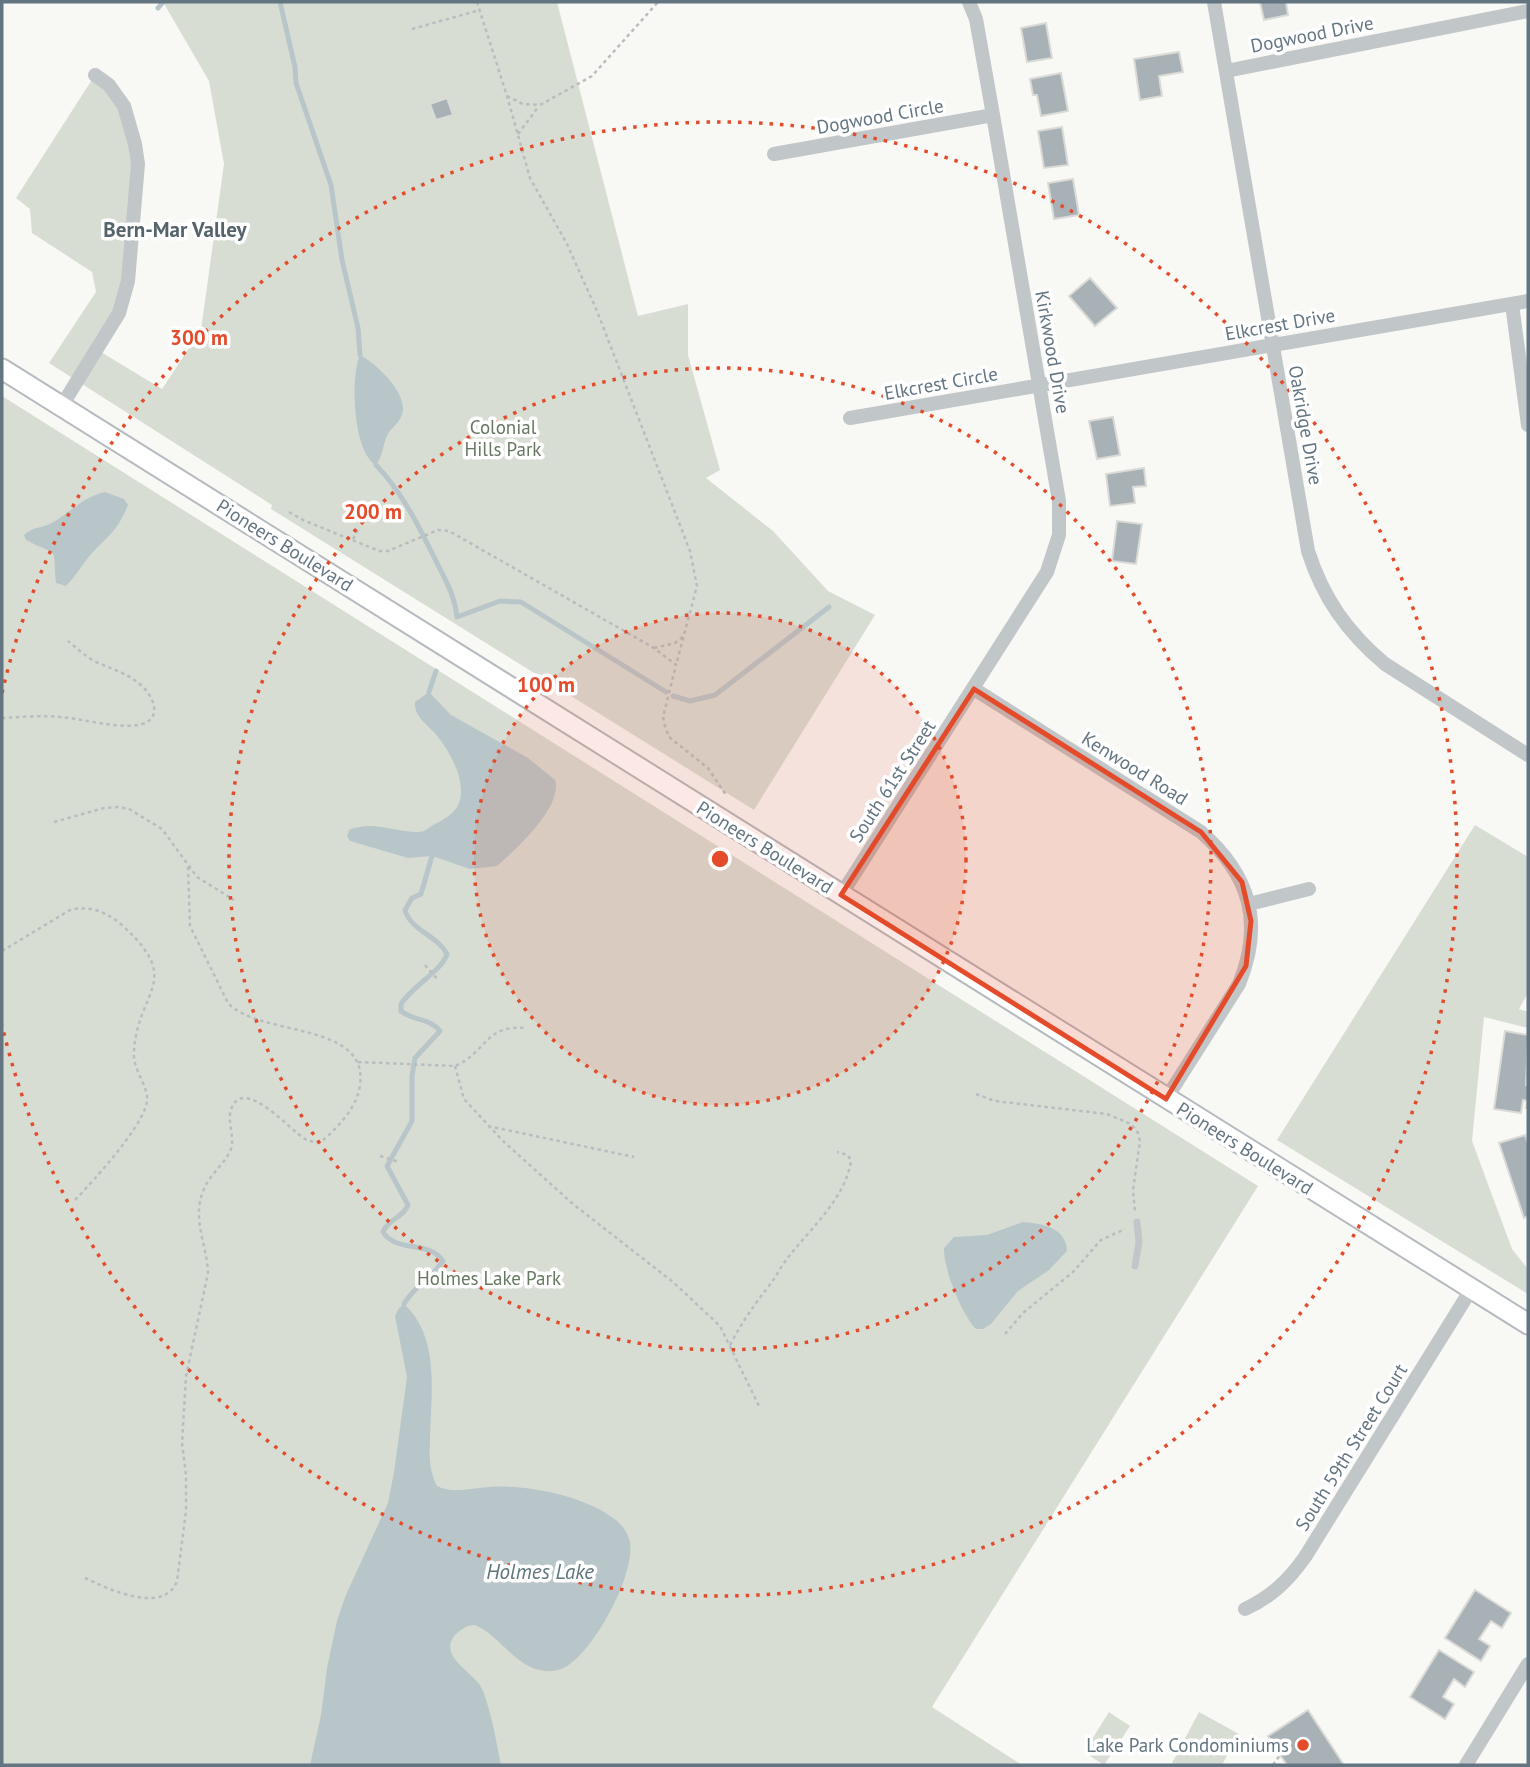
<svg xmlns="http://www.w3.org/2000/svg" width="1530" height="1767" font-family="'PT Sans',sans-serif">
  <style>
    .green { fill: #d8ddd4 }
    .water { fill: #b8c6c9 }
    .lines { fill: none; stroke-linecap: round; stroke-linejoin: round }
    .stream { stroke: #b8c6c9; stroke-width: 5 }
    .building { fill: #a8b1b6; stroke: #dadad7; stroke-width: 2 }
    .secondary-casing { stroke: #b4babe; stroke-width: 23 }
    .path { stroke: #b9bdc0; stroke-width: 2.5; stroke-dasharray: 3.5 3.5; stroke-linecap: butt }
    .service { stroke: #c1c6c9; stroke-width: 7 }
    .minor { stroke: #c1c6c9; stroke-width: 14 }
    .secondary { stroke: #fff; stroke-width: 19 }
    .marked { fill: #e34b2a; fill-opacity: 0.2; stroke: #e34b2a; stroke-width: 5; stroke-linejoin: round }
    .ring { fill: none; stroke: #e34b2a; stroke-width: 3.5; stroke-dasharray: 3.5 7 }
    .poi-dot { fill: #e34b2a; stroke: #fff; stroke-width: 2.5 }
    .labels { text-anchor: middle; stroke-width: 7; stroke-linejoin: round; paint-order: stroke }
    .street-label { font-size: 19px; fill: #637580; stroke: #fff }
    .park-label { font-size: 19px; fill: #677862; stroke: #fff }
    .poi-label { font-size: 19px; fill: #637580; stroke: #fff; text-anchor: end }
    .neighbourhood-label { font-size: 21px; font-weight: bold; fill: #55636b; stroke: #fff }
    .water-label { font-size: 21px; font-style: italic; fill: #5e757b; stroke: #fff }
    .centre { fill: #e34b2a; stroke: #fff; stroke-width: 3.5 }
    .ring-label { font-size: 21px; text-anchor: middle; font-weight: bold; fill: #e34b2a; stroke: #fff; stroke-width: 7; stroke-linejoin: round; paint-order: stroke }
  </style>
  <rect width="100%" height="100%" fill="#f8f8f5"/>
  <path class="green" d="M163,2H557L638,316L688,304V355L720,470L706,478L773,531L828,591L875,615L754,810L271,509L272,505L49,363L96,292L92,272L32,233L30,209L16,198L95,75L109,85L135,144L128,281L96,349L162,389L201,330L224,164L209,81Z
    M2,396L1258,1186L932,1707L1022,1765H2Z
    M1475,825L1528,857V993L1519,1009L1528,1012V1028L1484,1017L1472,1141L1512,1249L1528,1269V1294L1277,1140Z
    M1109,1712L1130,1726L1104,1765L1084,1752Z
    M1199,1712L1239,1734L1222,1765H1171Z"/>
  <path class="water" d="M360,355C377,364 404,390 403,410C402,421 393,426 388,434C383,443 383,456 376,465C353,453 350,376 360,355Z
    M105,492L124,499L128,505C116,535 106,536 87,559C80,568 74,578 66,586L56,583C53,543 60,558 26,540L24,535C32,527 41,528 50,524C70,513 82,497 105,492Z
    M429,692L451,715L528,758L555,780C563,807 516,849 497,866L470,869L432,856L408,858L350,841L347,836L349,830C373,820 393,832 418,832C425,832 426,829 432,826C447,817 461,812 461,791C461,772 449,751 438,737C429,725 414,718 415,702Z
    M1023,1222C1043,1224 1066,1227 1067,1251L1049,1270L1018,1291L991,1324L983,1329H976C962,1315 943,1268 944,1248L954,1237L987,1235Z
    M404,1304C442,1339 430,1397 430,1443C429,1458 430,1473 437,1486C453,1494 471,1488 489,1487C527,1484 586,1496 616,1520C623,1526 628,1533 630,1542C635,1575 596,1646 570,1664C564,1669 553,1672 545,1671C515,1668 501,1636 475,1625C467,1625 462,1629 456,1634C435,1657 477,1673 483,1691C492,1715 496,1740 501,1765H310L321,1715L327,1668L337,1621L345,1597L388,1503L394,1472L407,1377L395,1316L399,1308Z"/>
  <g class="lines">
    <path class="stream" d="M280,2L295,67L296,83L331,185L342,260L358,328L360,355
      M158,8L163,2
      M376,465C404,494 421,531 439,567C448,585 455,597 457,617L500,601L521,602L666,692
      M429,692L436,671
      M673,696L690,701L715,695L829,607
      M404,1304C416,1284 433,1277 443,1261C429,1240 396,1253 383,1232C388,1219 404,1217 408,1205L387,1166L412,1121V1076L415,1058L440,1031C430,1018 413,1021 401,1011V1004C412,986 442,971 447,954C438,936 410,930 405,910L412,898L421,894L432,856"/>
  </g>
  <path class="building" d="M1260,2H1286L1288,15L1264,20Z
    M1046,23L1052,58L1027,62L1021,28Z
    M1179,52L1183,72L1159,76L1162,96L1140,100L1134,59Z
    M1061,73L1068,111L1041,116L1037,95H1033L1030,79Z
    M447,98L453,115L436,120L430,104Z
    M1062,127L1068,165L1044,168L1038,131Z
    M1073,179L1079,215L1054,219L1048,183Z
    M1090,278L1117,308L1095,326L1069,296Z
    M1113,417L1120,455L1097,459L1089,421Z
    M1144,468L1146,486L1133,487L1135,503L1110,506L1106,474Z
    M1117,521L1142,524L1136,564L1112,561Z
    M1505,1031L1528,1035L1526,1085H1528V1108H1526L1527,1101L1523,1100L1521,1113L1494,1109Z
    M1525,1135L1528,1144V1216L1524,1218L1499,1143Z
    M1475,1590L1511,1613L1502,1628L1491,1621L1479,1639L1490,1646L1481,1661L1445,1638Z
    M1439,1650L1474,1672L1465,1687L1454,1679L1443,1697L1454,1704L1445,1719L1410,1697Z
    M1308,1710L1344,1765H1287L1280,1755L1268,1736Z"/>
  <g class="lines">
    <defs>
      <path id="secondary" d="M2,369L1528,1324"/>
    </defs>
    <use href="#secondary" class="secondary-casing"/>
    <path class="path" d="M477,2L507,96L530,178L567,244L597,311L690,551L697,586L676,665
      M412,29L480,10
      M507,96L523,104L540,105L592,76L658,2
      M518,134L539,106
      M289,512L303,520L379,551H388L438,530L449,531L654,648L676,665L663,717L665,726L669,737L708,768L726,795
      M353,539L358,530
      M654,648L675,643L685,635
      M2,718C21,717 42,715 61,717C84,719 121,730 142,724C163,718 153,696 142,686C128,673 111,669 94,661C85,656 77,648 68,641
      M54,822L104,808L118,807L129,809L162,829L197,877L234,900
      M2,951L70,910C90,905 107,912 123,926C184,982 138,989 134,1051C132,1073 152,1087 146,1106C137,1133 95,1179 75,1200
      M425,965L438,980
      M358,1062L455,1066C486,1053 485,1024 526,1028
      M455,1066L464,1099L503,1141L573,1204L673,1282L720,1326L759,1406
      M976,1094L995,1101L1107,1114L1131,1124L1138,1133L1140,1141L1133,1190L1135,1212
      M488,1126L634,1157
      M380,1156L399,1162
      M1005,1334L1023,1313L1073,1272L1101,1240L1125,1229
      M730,1345C742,1322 756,1302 772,1282C778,1273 783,1263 790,1255C813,1226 845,1198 851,1161L848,1155L837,1152
      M85,1578C106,1588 164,1616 177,1581L186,1511V1475L182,1443L186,1376L208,1273C207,1244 191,1218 204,1189C210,1174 225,1164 231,1149C235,1135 226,1120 232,1107C245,1077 291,1131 305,1139C310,1142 315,1142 321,1142C338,1127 357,1108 360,1085C369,1021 259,1037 228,1003L190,926L188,865
      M1273,1765L1280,1755"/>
    <path class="service" d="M1135,1266L1139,1242L1137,1222"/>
    <path class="minor" d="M1214,2L1308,551C1323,598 1347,632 1385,664L1528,755
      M1226,71L1528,11
      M774,154L993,115
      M1512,304L1528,425
      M61,407L119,313L128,281L138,164L135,144L124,106L109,85L95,75
      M850,418L1528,301
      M974,689L1201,832C1250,875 1264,923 1239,984L1166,1099
      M841,895L1047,572L1059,535V501L993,115L976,19L969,2
      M1249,904L1309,889
      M1245,1609C1271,1597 1288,1581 1305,1557L1472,1288
      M1466,1765L1528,1664"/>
    <use href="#secondary" class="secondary"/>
  </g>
  <path class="marked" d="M974,689L1201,832L1242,882L1251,921L1246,966L1166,1099L841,895Z"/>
  <circle cx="720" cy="859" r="246" fill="#e34b2a" fill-opacity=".12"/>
  <g class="ring">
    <circle cx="720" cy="859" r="246"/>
    <circle cx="720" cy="859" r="491"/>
    <path d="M2 693A737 737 0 1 1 2 1025"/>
  </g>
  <circle class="poi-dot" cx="1303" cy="1745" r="7"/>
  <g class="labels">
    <g class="street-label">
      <text transform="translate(1312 34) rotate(-11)" y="7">Dogwood Drive</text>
      <text transform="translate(880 116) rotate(-10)" y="7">Dogwood Circle</text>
      <text transform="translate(1280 324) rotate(-10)" y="7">Elkcrest Drive</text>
      <text transform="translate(1053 352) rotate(80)" y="7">Kirkwood Drive</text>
      <text transform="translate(941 383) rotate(-10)" y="7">Elkcrest Circle</text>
      <text transform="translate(1306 425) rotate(80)" y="7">Oakridge Drive</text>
      <text transform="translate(285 545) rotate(32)" y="7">Pioneers Boulevard</text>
      <text transform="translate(1135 768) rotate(32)" y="7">Kenwood Road</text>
      <text transform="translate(892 781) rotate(-57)" y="7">South 61st Street</text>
      <text transform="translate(765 847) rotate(32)" y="7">Pioneers Boulevard</text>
      <text transform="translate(1245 1148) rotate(32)" y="7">Pioneers Boulevard</text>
      <text transform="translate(1351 1447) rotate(-58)" y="7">South 59th Street Court</text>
    </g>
    <g class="park-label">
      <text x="503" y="434">Colonial<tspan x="503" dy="22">Hills Park</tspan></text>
      <text x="489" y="1285">Holmes Lake Park</text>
    </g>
    <g class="poi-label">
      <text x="1289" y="1752">Lake Park Condominiums</text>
    </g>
    <g class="neighbourhood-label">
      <text x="175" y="237">Bern-Mar Valley</text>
    </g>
    <g class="water-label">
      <text x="540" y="1579">Holmes Lake</text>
    </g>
  </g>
  <circle cx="720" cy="859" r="10" class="centre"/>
  <g class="ring-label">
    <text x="199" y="345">300 m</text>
    <text x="373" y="519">200 m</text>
    <text x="546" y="692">100 m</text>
  </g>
  <rect width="1530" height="1767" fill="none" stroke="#637580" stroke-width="7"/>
</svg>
